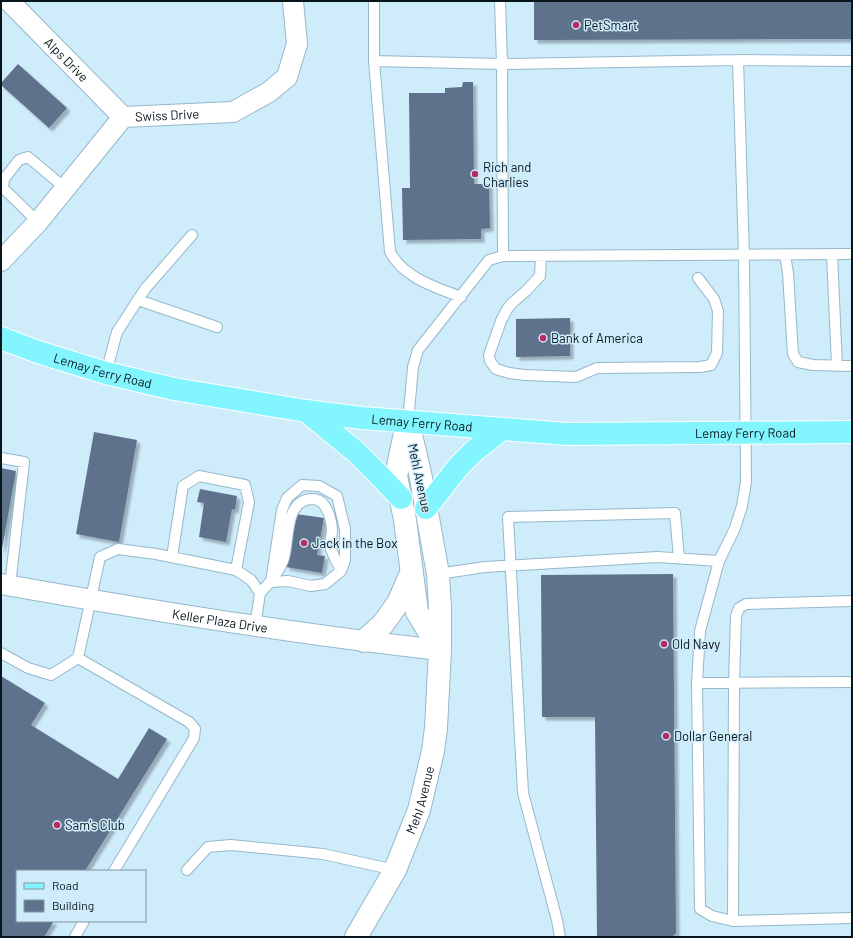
<svg xmlns="http://www.w3.org/2000/svg" width="853" height="938" font-family="Barlow,sans-serif">
  <style>
    .building { fill: #5f728c; filter: url(#shadow) }
    .lines { fill: none; stroke-linecap: round; stroke-linejoin: round }
    .service-casing { stroke: #95b8cb; stroke-width: 12 }
    .minor-casing { stroke: #95b8cb; stroke-width: 22 }
    .tertiary-casing { stroke: #95b8cb; stroke-width: 24 }
    .primary-casing { stroke: #fff; stroke-width: 24 }
    .service { stroke: #fff; stroke-width: 10 }
    .minor { stroke: #fff; stroke-width: 20 }
    .tertiary { stroke: #fff; stroke-width: 22 }
    .primary { stroke: #82f5fe; stroke-width: 22 }
    .poi-dot { fill: #b72b60; stroke: #cfecfb; stroke-width: 1.5 }
    .labels { text-anchor: middle; stroke-width: 3; stroke-linejoin: round; paint-order: stroke }
    .poi-label { font-size: 13px; fill: #08161c; stroke: #cfecfb; text-anchor: start }
    .street-label { font-size: 13px; fill: #08161c; stroke: #cfecfb }
  </style>
  <defs>
    <filter id="shadow"><feDropShadow dx="3.5" dy="3.5" stdDeviation="1" flood-color="#0004"/></filter>
  </defs>
  <rect width="100%" height="100%" fill="#cfecfb"/>
  <path class="building" d="M534,1H852V39L534,40Z
    M18,64L67,108L49,128L1,85V83Z
    M463,82H473L474,184H489L490,228L481,229V239L403,240L402,188H410L409,93H445V88L462,87Z
    M570,318V356L516,357V319Z
    M94,432L137,440L119,542L76,534Z
    M1,468L16,471L2,549H1Z
    M200,489L237,496L235,510L232,509L226,542L199,537L204,503L197,502Z
    M296,514L324,518L317,555L325,556L322,573L286,567Z
    M673,574L676,933L672,937H597L595,717H542L541,575Z
    M1,676L45,703L31,725L118,779L149,728L167,739L85,871H17V921H54L44,937H1Z"/>
  <g class="lines">
    <defs>
      <path id="service" d="M374,1V61L390,252C404,278 435,287 461,297
        M500,1L502,64L503,256
        M374,61L502,64L738,60L852,61
        M38,222L3,188L4,179L19,160L28,157L65,188
        M832,254L837,366
        M785,255L788,273L793,354L798,362L813,365L852,366
        M541,256L540,276L526,291L511,304L506,311L501,321L489,355L490,361L496,369L509,373L525,375L576,377L597,368L700,367L711,365L717,353L718,311L714,299L698,278
        M138,300L217,327
        M106,373L117,332L145,289L192,235
        M408,422L413,367L418,350L489,260L503,256L852,254
        M1,458L24,462L10,586
        M302,485L319,486L337,496L345,529V560L341,571L325,584L311,586L288,581L271,582L282,510L287,498Z
        M172,557L183,486L199,476L245,485L249,502L236,570
        M438,574L485,567L657,557L719,561
        M260,593C269,584 278,573 283,561C290,544 283,501 311,499C316,499 321,500 324,505C329,511 332,523 332,531C332,535 330,541 330,546C332,554 338,563 341,571
        M1,653L28,668L51,675L78,658L100,557L118,549L156,554L236,570L251,580L260,593L255,627
        M78,658L189,722L195,729L194,738L114,871
        M852,682L697,683L700,909L712,916L733,921L852,918
        M697,683L700,631L719,561L735,528L742,506L746,482L744,255L738,60
        M187,870L208,847L231,845L323,854L395,870
        M733,921L734,683L736,616L739,608L746,604L852,601
        M75,937L84,921
        M560,937L557,920L523,793L508,517L675,513L679,558"/>
      <g id="minor">
        <path id="s1" d="M9,1L123,117"/>
        <path id="s2" d="M1,261L38,222L123,117L233,112L269,92L287,77L297,44L293,1"/>
        <path id="s3" d="M1,584C147,610 293,634 440,650"/>
      </g>
      <g id="tertiary">
        <path d="M406,428L396,476L405,520L417,612L440,650"/>
        <path d="M364,641L383,624L398,603L411,573"/>
        <path id="s4" d="M356,937L395,870L419,810L433,751L436,728L440,650V609L438,574L420,473L408,422"/>
      </g>
      <g id="primary">
        <path id="s5" d="M1,338L38,352L106,373L174,389L306,411L362,418L567,434L852,432"/>
        <path d="M306,411L356,452L376,472L401,498"/>
        <path d="M426,508L458,467L474,451L502,429"/>
      </g>
    </defs>
    <use href="#service" class="service-casing"/>
    <use href="#minor" class="minor-casing"/>
    <use href="#tertiary" class="tertiary-casing"/>
    <use href="#primary" class="primary-casing"/>
    <use href="#service" class="service"/>
    <use href="#minor" class="minor"/>
    <use href="#tertiary" class="tertiary"/>
    <use href="#primary" class="primary"/>
  </g>
  <g class="poi-dot">
    <circle cx="576" cy="25" r="4"/>
    <circle cx="475" cy="174" r="4"/>
    <circle cx="543" cy="338" r="4"/>
    <circle cx="304" cy="543" r="4"/>
    <circle cx="664" cy="644" r="4"/>
    <circle cx="666" cy="736" r="4"/>
    <circle cx="57" cy="825" r="4"/>
  </g>
  <g class="labels">
    <g class="poi-label">
      <text x="584" y="30">PetSmart</text>
      <text x="483" y="172">Rich and<tspan x="483" dy="15">Charlies</tspan></text>
      <text x="551" y="343">Bank of America</text>
      <text x="312" y="548">Jack in the Box</text>
      <text x="672" y="649">Old Navy</text>
      <text x="674" y="741">Dollar General</text>
      <text x="65" y="830">Sam's Club</text>
    </g>
    <g class="street-label">
      <text dy="5" stroke="none"><textPath href="#s1" startOffset="82">Alps Drive</textPath></text>
      <text dy="5" stroke="none"><textPath href="#s2" startOffset="233">Swiss Drive</textPath></text>
      <text dy="5" stroke="none"><textPath href="#s5" startOffset="107">Lemay Ferry Road</textPath></text>
      <text dy="5" stroke="none"><textPath href="#s5" startOffset="431">Lemay Ferry Road</textPath></text>
      <text dy="5" stroke="none"><textPath href="#s5" startOffset="755">Lemay Ferry Road</textPath></text>
      <text transform="translate(420 478) rotate(78)" y="5">Mehl Avenue</text>
      <text dy="5" stroke="none"><textPath href="#s3" startOffset="222">Keller Plaza Drive</textPath></text>
      <text dy="5" stroke="none"><textPath href="#s4" startOffset="152">Mehl Avenue</textPath></text>
    </g>
  </g>
  <rect width="853" height="938" fill="none" stroke="#08161c" stroke-width="4"/>
  <rect x="16" y="870" width="130" height="52" fill="#cfecfb" stroke="#7f96a2"/>
  <rect x="24" y="883" width="20" height="6" fill="#82f5fe" stroke="#7f96a2"/>
  <text x="52" y="890" font-size="12" fill="#08161c">Road</text>
  <rect x="24" y="900" width="20" height="12" fill="#5f728c" stroke="#7f96a2"/>
  <text x="52" y="910" font-size="12" fill="#08161c">Building</text>
</svg>
